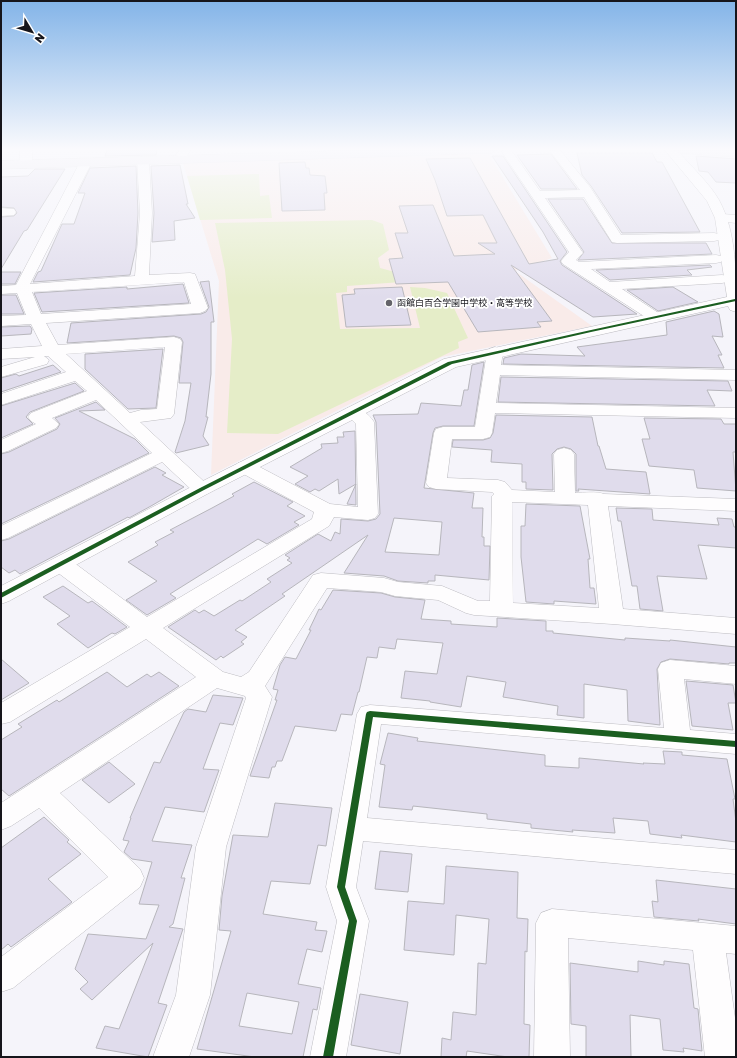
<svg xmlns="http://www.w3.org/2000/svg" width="737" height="1058" font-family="'Golos Text','Noto Sans JP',sans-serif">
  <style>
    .education { fill: #f9ebe9 }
    .green { fill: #e5edc8 }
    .building { fill: #e0dcec; stroke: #b7b6bc; fill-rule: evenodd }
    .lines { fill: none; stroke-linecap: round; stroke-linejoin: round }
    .minor-casing { stroke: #bebdc2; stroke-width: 1 }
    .tertiary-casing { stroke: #bebdc2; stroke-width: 1 }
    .primary-casing { stroke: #d1d1d4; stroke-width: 1 }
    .minor { fill: #fefdfe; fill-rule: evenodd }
    .tertiary { fill: #fefdfe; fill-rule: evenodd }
    .primary { fill: #e9e5ec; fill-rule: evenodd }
    .cycleway-casing { stroke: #fff; stroke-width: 2 }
    .cycleway { fill: #1b5e20; fill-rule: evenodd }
    .poi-dot { fill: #646369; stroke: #fff; stroke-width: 1.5 }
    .labels { text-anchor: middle; stroke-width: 3.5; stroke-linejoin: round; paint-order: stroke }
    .far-poi-label { font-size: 9px; fill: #16151b; stroke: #fff; text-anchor: start }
  </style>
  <rect width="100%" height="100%" fill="#f5f4fa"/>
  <path class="education" d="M488,153L552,258L515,271L592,326L442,357L211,475L219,281L183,163Z"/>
  <path class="green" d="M259,174L260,196L269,195L272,218L200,220L187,176Z
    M372,220L383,224L389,250L378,258L380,268L399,273L401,282L347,286V292L336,293L340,329L420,328L410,287L425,288L447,293L468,338L458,342L459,348L278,434L227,433L232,339L225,270L215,223Z"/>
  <path class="building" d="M107,150H157L156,155L105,156Z
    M577,153H652L657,162H662L700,232L622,233L591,186L582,175Z
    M551,154L577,189H541L517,155Z
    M492,156H503L567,252L560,261L562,265L637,314L593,317L511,265L552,321L537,322L541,327L478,332L448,282L396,284L389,259L403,258L395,233H408L399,206L433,205L454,256L495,254L478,243H497L483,215L447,216L435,180L426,159L470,158L529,264L558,259L543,232Z
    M696,156L736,159V183L716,182L708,172L699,171Z
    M305,162L306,168H309L310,175L325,176L327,193H324L325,210L282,211L279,163Z
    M180,165L188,204H186L195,218L174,221L175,240L152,242L154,213L151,166Z
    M136,166L138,213L136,248L130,275L33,282L38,272L41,271L62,224H74L85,193H78L90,168Z
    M35,169H65L27,230L24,231L1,269V217L14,216L17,213L14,208L1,207V177L28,176Z
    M548,199H583L612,243H706L712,254L579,260H578L584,252Z
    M710,265L712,267L687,270L692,275L610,280L596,270Z
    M1,272H21L15,284H1Z
    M209,281L214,322H211V374L206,417H208L203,436L209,445L176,453L175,452L185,421L191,383H179L183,342L181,338L174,336L67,343L71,323L201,314L206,312L209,307L200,282Z
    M183,284L189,303L42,312L34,293L127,287V289Z
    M402,287L411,325L346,327L342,295L355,294L354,289Z
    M673,287L698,302L658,311L627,290Z
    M1,295H16L24,314H1Z
    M714,311L719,314L723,337L712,336L722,355H718L724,368L503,364L504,358L521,354L585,356L577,347L667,335L666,322Z
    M30,326L32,329L31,334L1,336V327Z
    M163,349L156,408L128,409L85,369V354Z
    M484,362L474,426H443L435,428L433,433L424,488L474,493L472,508H483L482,537H484V546H490L489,580L435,575V581H428V583L398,581L384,576L344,573L368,535L282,594L285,596L235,630L247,637L241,642L244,644L223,658L221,656L216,660L168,627L195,610L199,613L204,610L214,616L240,600L242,601L271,582L267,579L292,563L287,560L290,558L285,555L318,534L331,541L335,532L340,534L341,519L368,521L376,519L380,514L376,422L373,415L418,414L421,403L461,406L464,390H468L472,365ZM394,518L442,522L439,555L385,552Z
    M53,365L61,372L1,392V378L16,374L19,376Z
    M501,377L728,381L732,391L707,390L715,406L498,402Z
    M75,383L84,391L30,412L26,417L33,424L1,438V406Z
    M96,402L105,410L79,411L135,439L149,453L1,524V454L9,452L57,429L60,424L55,418Z
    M496,415L592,417L598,446H599L606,469L646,472L650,494L578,489L579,491H576V454L571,449L564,447L557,449L552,454L553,490L526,489V482H522V464L491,462L492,450L452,447L453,440H483L490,438L493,433Z
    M644,418L721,419L724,424H736V452H733L736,491L697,488L694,470L649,466L642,439H650Z
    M355,431L356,505L347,504L356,484L339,494L338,479L319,491L315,489L310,492L295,484L308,476L290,467L322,448L321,444L338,443L337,437H344L343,432Z
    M155,467L166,473L162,475L184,487L151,506L129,518L128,517L20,574L15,570L9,573L1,567V541L9,539Z
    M254,482L293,502L287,506L305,516L294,522L299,525L267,544L258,539L170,594L176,598L147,615L126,600L157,581L128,562L158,545L155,542L174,532L170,530L212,508L234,496L232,494Z
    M526,504L580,506L590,559H588L590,588H594L596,604L554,601V604L526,602L521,557V526H525Z
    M616,508L652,509L653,520L719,525L717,518L732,519L734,527H736V548L698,545L707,579L657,576L663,611L640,609L637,586H632L621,521H618Z
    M63,586L88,603L92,601L127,627L115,634L112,633L88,648L57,624L70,616L43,597Z
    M333,590L381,593L395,597L425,600L421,619L451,621V624L497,627V618L546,621V631H553V633L625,640V638L670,641V640L736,647V663H729V664L670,659L661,662L657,669L660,725L628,721L627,690L584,684V718L557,715L558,706L503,697L506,682L467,676L461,707L430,702V701L401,698L405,671L437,674L443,643L397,639L395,649L379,647L377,658L367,657L359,692H358L352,715L341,714L336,731L295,726L282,761H277L275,767H272L269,778L250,776L277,700H275L278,690L273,689L280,665L285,657L296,659L311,630H309L319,609L321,610Z
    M1,659L29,683L1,700Z
    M107,672L127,687L147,674L151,677L159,672L179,686L9,796L1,789V740L22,727L18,724L57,700L59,702Z
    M686,681L733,685L736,703H728L733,730L692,726Z
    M213,695L243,698L233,725L220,723L203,769L219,770L204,812L165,807L152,841L192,845L181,878H185L173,924L169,927L183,929L158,1003L167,1005L148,1057L96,1048L105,1026L119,1029L153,943L92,1000L80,989L88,982L75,969L88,934L146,939L159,905L139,904L152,862L132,859L124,852L129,841L123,840L131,818H130L154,762L160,763L184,712L188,709L206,712Z
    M388,733L418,738L417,741L545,755V766L579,768V758L644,764L643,763L665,764L663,751L682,752V755L727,759L735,799H733L736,822V842L681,835L682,838L650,834L648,821L613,818L615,833L572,830L573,832L531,828V824L487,819V814L413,806L412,810L379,807L385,765L380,764Z
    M109,762L135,784L109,803L82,780Z
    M275,803L332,808L326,846L318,845L310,884L271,881L263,914L317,922L315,930L327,931L322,952L307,949L298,984L321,988L317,1010L313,1009L303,1057H255L197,1049L231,931L219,930L222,896L233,835L268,837ZM247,993L299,1002L292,1034L239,1026Z
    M44,817L69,840L67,842L81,854L48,879L72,902L11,947L8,944L1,950V848Z
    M380,851L412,854L408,892L375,889Z
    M446,866L518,872L517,918L528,919L527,952L525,951L524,1024L530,1025L529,1057H508L467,1051L466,1057H441L442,1038L451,1040L453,1012L476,1015L478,963L486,964L489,919L456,915L454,955L404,950L408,901L444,904Z
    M656,880L736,889V924L698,919L699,921L654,917L652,901L658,902Z
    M638,961L664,965V961L689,964L694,1008L698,1009L702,1051L683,1048L684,1052L663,1050L660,1019L630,1015L631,1057H586V1026L571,1024L570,963L638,972Z
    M360,994L408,1002L400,1054L351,1045Z"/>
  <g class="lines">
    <defs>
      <path id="minor" d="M180,150H191L186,157L182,158L176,155Z
        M503,150H511L540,191L580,190L550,151L560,150L590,187L621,235L714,233L719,234L721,237L719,240L714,241L617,243L612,242L584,197L545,198L583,253L576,260L579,262L716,255L721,256L723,259L721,262L716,263L591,269L610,282L722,275L727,276L729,279L727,282L722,283L622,289L660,314L663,317L660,320L655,322L650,320L563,264L561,261L569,252L502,152Z
        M143,157L149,160L152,213L149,275L190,273L195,274L208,308L205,311L200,313L46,323L58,345L174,337L180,339L182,342L174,414L171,418L140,422L212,489L209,493L202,495L195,493L162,462L8,538L1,540V526L152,453L96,400L52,418L59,424L56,428L8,451L1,453V440L36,424L31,421L28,417L31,413L87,391L75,381L1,405V394L66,372L48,356H44L49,360L47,364L1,377V367L35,357L1,359V349L42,346L31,324L1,326V316L26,315L17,293L1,294V286L16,285L80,162L86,159L92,162L30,284L135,276L140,213L137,160ZM184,282L191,304L41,314L32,292ZM165,347L157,409L141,410L130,413L66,354Z
        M1,208L14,209L16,212L14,215L1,216Z
        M722,214L736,215V223L718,221L716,218L718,215Z
        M495,347L501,349L503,352L501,365L736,370V380L500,375L496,403L736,408V418L495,413L492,433L490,437L483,439H452L447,478L498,480L505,482L512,490L555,492L554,454L557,450L564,448L571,450L574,454L575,493C585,493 595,491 604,494L736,499V511L608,506L623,609L736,618V634L612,624L474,615L466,613L438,600L395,596L381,592L327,588L265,686L272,697L226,847L210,995L189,1057H153L176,995L196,847L246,698L245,696L217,688L60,793L140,869L144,878L140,887L13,988L1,992V957L108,877L39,808L11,826L1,830V803L196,677L146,639L10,722L1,724V703L130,627L53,569L50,564L53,559L61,557L69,559L147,617L312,519L314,512L238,471L235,467L238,463L245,461L252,463L330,504L358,507L356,424L344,412L347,408C358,405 368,413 374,422L378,514L375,518L368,520L334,517L329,526L163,628L223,672L241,677L249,672L313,575L321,573L384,578L398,582L442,586L478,601H490L492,496L494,494L492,492L436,489L429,487L426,483L434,433L436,429L443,427H475L487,352L489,349ZM512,502L588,505L599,608L513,603Z
        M670,660L736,666V684L684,679L690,730L736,734V754L381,724L367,818L736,850V874L363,841L356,887L369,921L346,1057H310L337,921L326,887L357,714L361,707L370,705L664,728L658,669L661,663Z
        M552,909L736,926V954L726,953L736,1025V1057H705L693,950L568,938L570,1057H534L536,923L541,913Z"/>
      <path id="tertiary" d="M20,150H32V160L27,168H19L17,165L20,160Z
        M665,150H677C690,165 710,184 719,200C737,233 736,275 736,312L730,310L728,306L456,367L209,493L9,601L1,604V586L195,485L444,359L727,297L715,218L707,201Z"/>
      <path id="primary" d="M370,150H497L491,153L1,169V161Z
        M673,150L736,151V157L679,153Z"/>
    </defs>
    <use href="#minor" class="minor-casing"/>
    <use href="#tertiary" class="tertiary-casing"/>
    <use href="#primary" class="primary-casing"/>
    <use href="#minor" class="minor"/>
    <use href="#tertiary" class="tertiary"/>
    <use href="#primary" class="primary"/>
    <defs>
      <path id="cycleway" d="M735,299H736V301L591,332L452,364L204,490L1,598V593L200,488L448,362L591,330Z
        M370,711L736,741V747L373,717L345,887L357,921L333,1057H323L349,921L337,887L366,714L367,712Z"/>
    </defs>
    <use href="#cycleway" class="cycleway-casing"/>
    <use href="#cycleway" class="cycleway"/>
  </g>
  <linearGradient id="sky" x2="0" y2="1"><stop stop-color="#83b4e8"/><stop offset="0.5" stop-color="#fafafd"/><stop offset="1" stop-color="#fafafd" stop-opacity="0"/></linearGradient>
  <rect width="737" height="298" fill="url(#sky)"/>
  <circle class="poi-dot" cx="389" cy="303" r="4"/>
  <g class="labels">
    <g class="far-poi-label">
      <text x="397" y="306">函館白百合学園中学校・高等学校</text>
    </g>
  </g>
  <rect width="737" height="1058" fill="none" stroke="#16151b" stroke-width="4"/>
  <g transform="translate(32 32) rotate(128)" stroke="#ffffff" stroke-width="3" paint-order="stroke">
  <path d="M0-3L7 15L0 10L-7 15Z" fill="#16151b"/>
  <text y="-6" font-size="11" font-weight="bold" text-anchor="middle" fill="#16151b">N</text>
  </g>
</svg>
